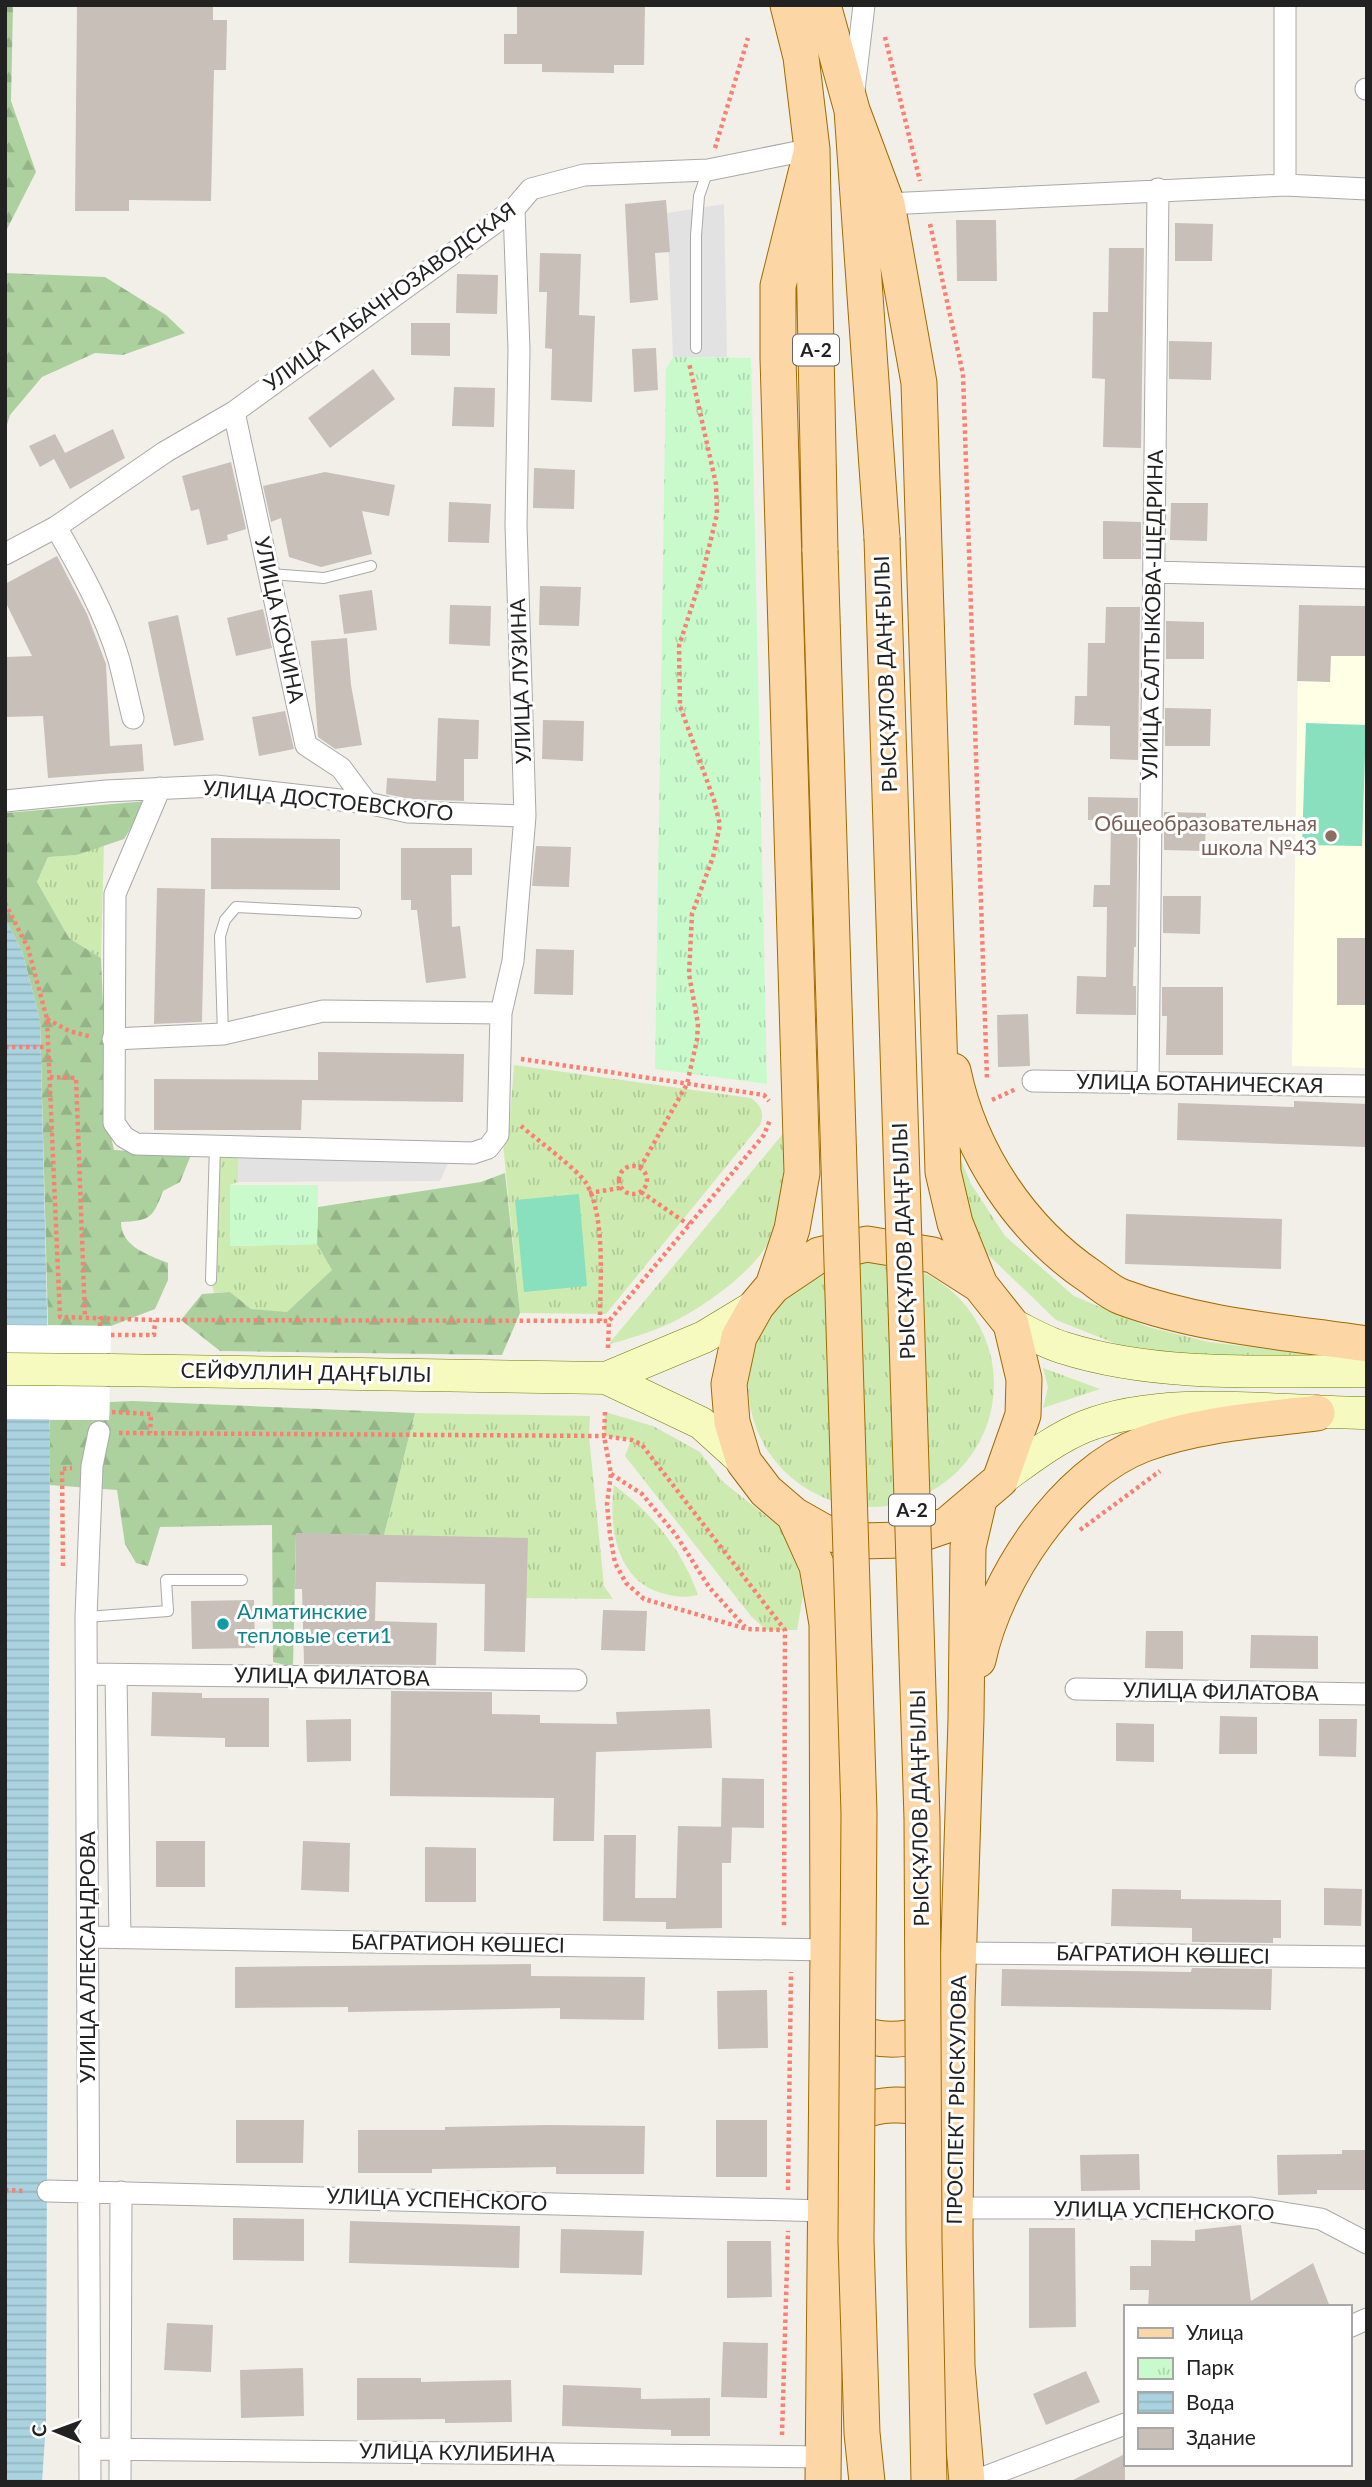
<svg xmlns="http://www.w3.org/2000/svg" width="1372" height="2487" font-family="Lato,sans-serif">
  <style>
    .education { fill: #ffffe5 }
    .grass { fill: url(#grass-tufts) }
    .forest { fill: url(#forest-firs) }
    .park { fill: url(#park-tufts) }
    .pitch { fill: #88e0be }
    .parking { fill: #e2e2e2 }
    .water { fill: url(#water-rules) }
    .pier { fill: #fff }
    .building { fill: #c7bfb8 }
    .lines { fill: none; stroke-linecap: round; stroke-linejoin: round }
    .lane-casing { stroke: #a9a9a9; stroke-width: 12 }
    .street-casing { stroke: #a9a9a9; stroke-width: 23 }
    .secondary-casing { stroke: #707d05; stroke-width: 33 }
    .primary-casing { stroke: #a06b00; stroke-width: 37 }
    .path { stroke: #fa8072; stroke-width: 4.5; stroke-dasharray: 3.5 3.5; stroke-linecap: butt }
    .lane { stroke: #fff; stroke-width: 10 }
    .street { stroke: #fff; stroke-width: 21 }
    .secondary { stroke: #f7fabf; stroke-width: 32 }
    .primary { stroke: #fcd6a4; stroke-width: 35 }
    .secondary-bridge-casing { stroke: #707d05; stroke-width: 33; stroke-linecap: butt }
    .primary-bridge-casing { stroke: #a06b00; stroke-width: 37; stroke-linecap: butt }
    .secondary-bridge { stroke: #f7fabf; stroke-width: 32 }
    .primary-bridge { stroke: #fcd6a4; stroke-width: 35 }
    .education-dot { fill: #8d6e63; stroke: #fff; stroke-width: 2.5 }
    .culture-dot { fill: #0f9aa8; stroke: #fff; stroke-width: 2.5 }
    .labels { text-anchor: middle; stroke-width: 6; stroke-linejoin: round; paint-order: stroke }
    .shield { fill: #fff; stroke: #646464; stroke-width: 2 }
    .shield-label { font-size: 19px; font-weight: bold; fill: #222 }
    .street-label { font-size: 21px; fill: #222; stroke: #fff }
    .education-label { font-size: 21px; fill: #785e54; stroke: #fff; text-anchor: end }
    .culture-label { font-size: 21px; fill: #0d838f; stroke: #fff; text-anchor: start }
  </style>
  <defs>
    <pattern id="grass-tufts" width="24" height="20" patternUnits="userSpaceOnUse" patternTransform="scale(1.75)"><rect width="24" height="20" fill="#cdebb0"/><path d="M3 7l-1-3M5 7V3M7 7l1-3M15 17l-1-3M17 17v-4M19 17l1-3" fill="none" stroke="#b0c997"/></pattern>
    <pattern id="forest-firs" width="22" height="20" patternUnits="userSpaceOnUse" patternTransform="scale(1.75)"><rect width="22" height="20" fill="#add19e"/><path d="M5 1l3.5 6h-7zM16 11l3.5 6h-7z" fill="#95b388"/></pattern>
    <pattern id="park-tufts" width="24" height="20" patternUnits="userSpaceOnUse" patternTransform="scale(1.75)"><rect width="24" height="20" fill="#c8facc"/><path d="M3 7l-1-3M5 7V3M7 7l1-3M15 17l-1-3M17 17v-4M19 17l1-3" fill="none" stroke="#acd6af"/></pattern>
    <pattern id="water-rules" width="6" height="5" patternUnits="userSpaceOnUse" patternTransform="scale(1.75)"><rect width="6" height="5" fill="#aad3df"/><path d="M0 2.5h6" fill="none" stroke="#92b5bf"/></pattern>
  </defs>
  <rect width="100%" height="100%" fill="#f2efe9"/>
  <path class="education" d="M1299,605L1367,606V1068L1292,1066Z"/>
  <path class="grass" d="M104,844L101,958L69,938L37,882L48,857L77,855Z
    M514,1065L751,1098C761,1106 765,1112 760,1125L606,1314L520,1313L503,1144L509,1130Z
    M786,1130C783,1159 784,1201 776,1227C763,1267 701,1310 664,1326C646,1334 626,1339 608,1345Z
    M950,1134L971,1184L1005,1236L1074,1296L1148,1327L1209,1342L1324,1356V1364L1137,1352L1056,1320L979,1246Z
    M215,1146L239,1147L238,1182L230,1185V1246L317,1244L333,1270L287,1313L251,1309L230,1292L214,1293L211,1280Z
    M748 1384a123 123 0 1 1 246 0a123 123 0 1 1-246 0Z
    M1043,1368L1100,1389L1043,1408L1048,1387Z
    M605,1412L653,1426L700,1452L722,1481L787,1533L797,1560L803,1596L797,1630H766L751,1616L625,1456L631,1440L604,1436Z
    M415,1413L590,1416L589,1436L604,1586L613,1599L526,1598L384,1535Z
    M614,1485C651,1512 683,1551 698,1595C685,1598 677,1597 665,1594C617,1583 608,1528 614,1485Z"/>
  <path class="forest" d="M5,5H13L11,101L36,172L5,233Z
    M5,273L105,277L166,315L185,333L123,355L95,353L42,377L10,415L5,431Z
    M148,801L124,839L77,855L48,857L37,882L69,938L101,958L108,1123L114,1150L191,1155L180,1182L163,1191C153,1218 150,1221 121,1222C121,1247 149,1255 168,1263V1280L155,1309L111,1326L48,1325L40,1020L22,951L5,919V813Z
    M505,1173L520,1313L502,1355L220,1351L181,1320L202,1294L230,1292L251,1309L287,1312L332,1270L317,1244L318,1207L481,1182Z
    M133,1401L415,1413L384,1535L296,1534L293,1667L273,1662L272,1525L160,1527L148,1566L136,1563L125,1544L117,1490L50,1485V1420H109L110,1402Z"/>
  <path class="park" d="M673,357L751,358L767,1084L655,1069L666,369Z
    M230,1185H318L317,1244L230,1246Z"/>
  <path class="pitch" d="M1306,723L1366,725L1362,846L1302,845Z
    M579,1194L587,1286L524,1292L515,1200Z"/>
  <path class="parking" d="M724,204L727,357H673L667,213Z
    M239,1147L453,1152L440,1181L238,1182Z"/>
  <path class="water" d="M5,919L22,951L40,1020L50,1436L46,2422L42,2482H5Z"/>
  <path class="pier" d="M5,1325L111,1326L109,1420L5,1419Z"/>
  <path class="building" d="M77,5H213V20H227L226,70H214L211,201L129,200V211H75Z
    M517,5H645L644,65H614V73L542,72V64H504V34H517Z
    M666,200L670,252L655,253L658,300L630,303L625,204Z
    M956,220H996L997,281H957Z
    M1175,223L1213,224L1212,261H1175Z
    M1109,248H1144L1141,448L1103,447L1105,379L1092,378L1093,312H1108Z
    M540,253L581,254L579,315L595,316L592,402L551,400L552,349L545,348L547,292H539Z
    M457,274L498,275L497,314L456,313Z
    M411,323H450V356L411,355Z
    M1169,341L1212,342L1211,380L1169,379Z
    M656,348L658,390L634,392L632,349Z
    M373,369L395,399L330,448L308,418Z
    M454,387L495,388L494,427L452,426Z
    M113,429L125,458L70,489L54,459L40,467L29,446L55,434L65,453Z
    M231,462L246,529L227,535L228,540L207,545L199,509L191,511L182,476Z
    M534,468L575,470L574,509L533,508Z
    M325,472L395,485L389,516L362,511L372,554L321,567L289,557L281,518L271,522L263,486Z
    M449,502L491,504L489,543L448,542Z
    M1171,503H1208L1207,541L1170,540Z
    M1103,521L1141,522V559H1103Z
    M57,556L87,614L106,664L110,746L142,744L144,771L48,778L43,716L5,717V657L32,656L5,601V584Z
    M540,586L581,587L579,626L539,625Z
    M372,590L377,630L344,634L339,595Z
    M450,605L491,606L490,646L449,644Z
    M1299,605L1367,606V656H1331L1330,682L1297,681Z
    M1106,607H1140L1138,760L1110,759V726L1074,725L1075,696H1087L1088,643H1105Z
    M263,609L272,648L236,656L227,618Z
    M178,615L204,740L174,746L148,622Z
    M1166,621L1204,622V659H1166Z
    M347,638L351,685L362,745L335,749L318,737L311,641Z
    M1165,708L1211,709L1210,746H1165Z
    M285,711L294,749L259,756L252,717Z
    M438,718L479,720L478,759H464V801L410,799L386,794L387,778L436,781Z
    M543,720L584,721L583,761L542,759Z
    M1088,797L1138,798L1136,947H1134L1133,986H1136V1015L1076,1014L1077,976L1106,977L1107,907H1093L1094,885H1110L1111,820H1088Z
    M1164,812L1206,813L1205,851L1164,850Z
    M211,838L340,839V890L211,889Z
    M536,846L571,847L569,887L532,886Z
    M401,848H472V875H451L452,927L460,926L466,978L426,983L417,910H411V900H401Z
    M157,888L205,889L202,1022L154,1024Z
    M1163,896H1201L1200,934L1163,933Z
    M1337,938H1367V1005H1337Z
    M536,949L574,950L573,995L534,994Z
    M1162,987H1223V1055H1166L1167,1016H1162Z
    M1028,1014L1030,1066L998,1067L997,1015Z
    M318,1052L464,1054L463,1102L302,1100L301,1130H154V1079L318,1080Z
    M1294,1101L1367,1104V1147L1177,1140L1178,1103L1294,1107Z
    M1126,1214L1282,1219L1281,1269L1125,1264Z
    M296,1533L528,1538L525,1652L484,1651L485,1584L376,1582L375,1621L437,1623L436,1665L304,1664L302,1589H295Z
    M254,1600L255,1648L192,1649L191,1601Z
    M603,1610L647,1611L645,1651L601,1650Z
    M1146,1631H1183V1669L1145,1668Z
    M1251,1635L1318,1636V1669L1250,1668Z
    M391,1691L492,1692V1714L540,1715V1723L617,1724L616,1712L710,1709L712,1748L596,1752L594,1841H553L554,1798L390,1796Z
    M152,1692L202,1693V1698H269V1747H225V1738L151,1736Z
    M1220,1716L1257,1717V1754H1219Z
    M351,1719V1761L307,1762L306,1720Z
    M1319,1719H1357L1356,1757L1319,1756Z
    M1116,1723L1154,1724V1762L1116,1761Z
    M722,1778L764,1779V1828L721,1827Z
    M678,1826L732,1827L731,1863H722V1928L666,1929V1922L603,1921L604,1835H636L635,1898H676Z
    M156,1841H205V1887H156Z
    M303,1841L350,1843L349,1892L301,1890Z
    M425,1847L476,1848V1902H425Z
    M1324,1888L1362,1889L1361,1926L1324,1925Z
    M1112,1889L1181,1890V1899L1281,1900V1938H1273V1943L1192,1942V1928L1111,1926Z
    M531,1964V1976L645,1977L644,2020L560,2019V2008L348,2012V2007L235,2008V1967Z
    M1192,1968L1272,1969L1271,2010L1001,2006L1002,1969L1191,1972Z
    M767,1990L768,2048L718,2049L717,1991Z
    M236,2120H304L303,2163H236Z
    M716,2120H767V2177H716Z
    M548,2125L645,2126L644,2174H556V2167L432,2169V2173H358V2130H445V2127Z
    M1342,2150H1367V2190H1317V2194L1278,2195L1277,2155L1342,2154Z
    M1139,2154L1140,2190L1081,2191L1080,2155Z
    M233,2218L304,2219V2261L233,2260Z
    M350,2221L520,2226L519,2268L349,2263Z
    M1241,2225L1251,2301L1313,2263L1330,2307H1148L1149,2290H1130V2266H1151V2240L1195,2241V2230Z
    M1029,2228H1075L1076,2327L1029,2328Z
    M561,2229L644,2231L642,2275L560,2273Z
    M727,2241H771L772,2297L727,2298Z
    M167,2323L213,2325L211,2372L164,2370Z
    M723,2342L768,2343L767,2398L721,2397Z
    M303,2368L304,2416L241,2418L240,2370Z
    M1086,2371L1100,2402L1046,2425L1033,2394Z
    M357,2378H421V2382L511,2380L512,2422L445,2423V2419L357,2420Z
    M563,2385L641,2388V2399L710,2398V2436H671V2430L562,2426Z
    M1125,2454V2482H1069Z"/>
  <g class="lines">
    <defs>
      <path id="lane" d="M696,348V236L699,196L708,170
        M270,574L324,578L371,566
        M223,1034L220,936L225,920L236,907L356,913
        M211,1280L215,1146
        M86,1617L168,1611L166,1580H242"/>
      <path id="street" d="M1366,89H1367
        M854,90L864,5
        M1285,185V5
        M887,204L1285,185L1367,189
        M234,412L306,745L341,768L367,803
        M56,527C80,569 105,613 119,660C124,679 128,698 133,718
        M5,554L56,527L165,452L234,412L514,209L531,189L584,175L708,170L812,149
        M1154,572L1367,578
        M160,788L115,894L114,1123L124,1137L136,1144L473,1153L488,1148L498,1135L501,1013L513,961L525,816L516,525L519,349L514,209
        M5,801L106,791L216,786L367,803L408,812L525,816
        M113,1039L223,1034L323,1011L501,1013
        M1033,1081L1367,1086
        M1148,1083L1158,189
        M87,1674L576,1680
        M116,1675L120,1938
        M1076,1689L1367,1694
        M88,1937L828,1950
        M960,1953L1367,1957
        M48,2191L826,2211
        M955,2208H1251L1321,2219L1367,2243
        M1349,2327L1367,2319
        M90,2449L824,2457
        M90,2482L86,1617L92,1466L99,1432
        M120,2482L121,2192
        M972,2482L1125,2424"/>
      <path id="secondary" d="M1011,1324C1028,1332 1046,1343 1064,1348C1159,1378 1268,1371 1367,1371
        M110,1370L606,1378L704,1337L757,1305
        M606,1378L701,1423L744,1462
        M1000,1480C1028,1460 1054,1439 1086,1426C1167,1394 1280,1413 1367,1413"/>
      <path id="primary" d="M788,5L801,57L812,149L820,551
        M823,5L852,110L882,538
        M852,110L887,204L919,383L943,1172L955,1223L980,1285L1011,1324L1024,1379L1023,1415L1000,1480L947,1525L903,1540L860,1541L824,1532L794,1515L766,1491L744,1462L732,1422L729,1384L739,1337L757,1305L773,1286L819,1255L867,1244L933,1255L980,1285
        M953,1071C970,1153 1021,1230 1091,1277C1101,1284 1111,1293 1122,1297C1200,1326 1285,1332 1367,1344
        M773,1286L792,1229L802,1173L778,358V286L812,149
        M794,1515L817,1566L827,1624L828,1950L823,2482
        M978,1660C995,1579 1064,1474 1144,1444C1199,1424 1260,1420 1317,1413
        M832,2016C862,2045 916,2048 946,2018
        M834,2128C862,2101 920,2095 949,2125
        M967,2482L957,2366L955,2234L957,2001L966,1719L968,1547L979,1500"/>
    </defs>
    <use href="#lane" class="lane-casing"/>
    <use href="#street" class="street-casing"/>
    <use href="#secondary" class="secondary-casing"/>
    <use href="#primary" class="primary-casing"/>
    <path class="path" d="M885,37L920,181
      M715,148L748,38
      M930,224L963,374L987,1079
      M5,903L28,948L47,1019L60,1317L155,1320L609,1321
      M47,1019L69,1031L92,1037
      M5,1047H47
      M521,1059L764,1095L769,1101
      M50,1077L76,1078L85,1317
      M992,1100L1016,1089
      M521,1126C536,1139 577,1169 586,1183C606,1216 600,1284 600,1321
      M619 1180a14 14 0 1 1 28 0a14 14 0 1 1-28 0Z
      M640,1168L687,1084L697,1040L698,1024L689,974L692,914L713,857L720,825L714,800L680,706L679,646L703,572L717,514L716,484L689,363
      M641,1192L689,1225
      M589,1193L620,1188
      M100,1326V1317
      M111,1335H154L155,1320
      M608,1348L609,1321L764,1135L770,1120
      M112,1412L151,1414L150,1433
      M605,1412L604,1436L611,1474L607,1504L610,1535L615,1563L626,1583L644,1599L675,1608L747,1629L784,1630
      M119,1433L604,1436L632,1440L642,1445L785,1630L784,1928
      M611,1474L642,1494L676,1535L709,1587L745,1627
      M1080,1530L1160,1471
      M63,1566L62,1469L72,1468
      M5,2190L26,2191
      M788,2190L791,1972
      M782,2435L788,2231"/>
    <use href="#lane" class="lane"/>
    <use href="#street" class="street"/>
    <use href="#secondary" class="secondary"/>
    <use href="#primary" class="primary"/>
    <defs>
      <path id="secondary-bridge" d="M5,1369L110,1370"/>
      <path id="primary-bridge" d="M882,538L922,1819L924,2240L929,2482
        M820,551L859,1813L856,2241L862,2433L867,2482"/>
    </defs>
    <use href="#secondary-bridge" class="secondary-bridge-casing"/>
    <use href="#primary-bridge" class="primary-bridge-casing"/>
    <use href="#secondary-bridge" class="secondary-bridge"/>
    <use href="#primary-bridge" class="primary-bridge"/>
  </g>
  <circle class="education-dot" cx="1331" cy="836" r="7"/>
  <circle class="culture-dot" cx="223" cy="1624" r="7"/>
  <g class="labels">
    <g class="shield">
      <rect x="793" y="334.5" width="46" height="31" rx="5"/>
      <rect x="889" y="1494.5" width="46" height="31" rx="5"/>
    </g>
    <g class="shield-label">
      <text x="816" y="357">A-2</text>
      <text x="912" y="1517">A-2</text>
    </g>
    <g class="street-label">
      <text transform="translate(390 297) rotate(-36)" y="7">УЛИЦА ТАБАЧНОЗАВОДСКАЯ</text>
      <text transform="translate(1153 615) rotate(-89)" y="7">УЛИЦА САЛТЫКОВА-ЩЕДРИНА</text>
      <text transform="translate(279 620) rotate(78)" y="7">УЛИЦА КОЧИНА</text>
      <text transform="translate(886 674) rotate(-92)" y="7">РЫСҚҰЛОВ ДАҢҒЫЛЫ</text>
      <text transform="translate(521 681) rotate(-92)" y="7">УЛИЦА ЛУЗИНА</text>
      <text transform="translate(328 801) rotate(6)" y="7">УЛИЦА ДОСТОЕВСКОГО</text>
      <text transform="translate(1200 1084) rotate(1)" y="7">УЛИЦА БОТАНИЧЕСКАЯ</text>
      <text transform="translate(904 1241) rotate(-92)" y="7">РЫСҚҰЛОВ ДАҢҒЫЛЫ</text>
      <text transform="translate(306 1373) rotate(1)" y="7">СЕЙФУЛЛИН ДАҢҒЫЛЫ</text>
      <text transform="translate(332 1677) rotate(1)" y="7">УЛИЦА ФИЛАТОВА</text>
      <text transform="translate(1221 1692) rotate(1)" y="7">УЛИЦА ФИЛАТОВА</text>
      <text transform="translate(920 1808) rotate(-91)" y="7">РЫСҚҰЛОВ ДАҢҒЫЛЫ</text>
      <text transform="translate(458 1944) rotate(1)" y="7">БАГРАТИОН КӨШЕСІ</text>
      <text transform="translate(1163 1955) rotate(1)" y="7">БАГРАТИОН КӨШЕСІ</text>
      <text transform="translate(88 1957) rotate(-90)" y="7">УЛИЦА АЛЕКСАНДРОВА</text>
      <text transform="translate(957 2100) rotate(-89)" y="7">ПРОСПЕКТ РЫСКУЛОВА</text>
      <text transform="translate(437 2200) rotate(2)" y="7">УЛИЦА УСПЕНСКОГО</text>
      <text transform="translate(1164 2211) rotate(1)" y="7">УЛИЦА УСПЕНСКОГО</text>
      <text transform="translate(457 2453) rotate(1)" y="7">УЛИЦА КУЛИБИНА</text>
    </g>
    <g class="education-label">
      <text x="1317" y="831">Общеобразовательная<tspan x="1317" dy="24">школа №43</tspan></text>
    </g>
    <g class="culture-label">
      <text x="237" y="1619">Алматинские<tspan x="237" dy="24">тепловые сети1</tspan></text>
    </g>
  </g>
  <rect width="1372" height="2487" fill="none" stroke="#222222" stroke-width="14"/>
  <rect x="1124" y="2305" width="228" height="161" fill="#ffffff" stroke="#a7a7a7" stroke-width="2"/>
  <rect x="1138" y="2328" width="35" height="10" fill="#fcd6a4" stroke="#a7a7a7" stroke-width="2"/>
  <text x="1186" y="2340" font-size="21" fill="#222222">Улица</text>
  <rect x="1138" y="2358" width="35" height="21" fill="url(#park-tufts)" stroke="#a7a7a7" stroke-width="2"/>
  <text x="1186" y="2375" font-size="21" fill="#222222">Парк</text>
  <rect x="1138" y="2392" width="35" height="21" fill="url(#water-rules)" stroke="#a7a7a7" stroke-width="2"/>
  <text x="1186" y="2410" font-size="21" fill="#222222">Вода</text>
  <rect x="1138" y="2428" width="35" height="21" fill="#c7bfb8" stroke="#a7a7a7" stroke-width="2"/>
  <text x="1186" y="2445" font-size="21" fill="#222222">Здание</text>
  <g transform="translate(56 2431) rotate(271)" stroke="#ffffff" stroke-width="5" paint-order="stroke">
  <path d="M0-5L12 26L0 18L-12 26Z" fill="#222222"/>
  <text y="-10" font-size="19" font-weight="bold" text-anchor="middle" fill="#222222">С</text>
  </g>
</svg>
